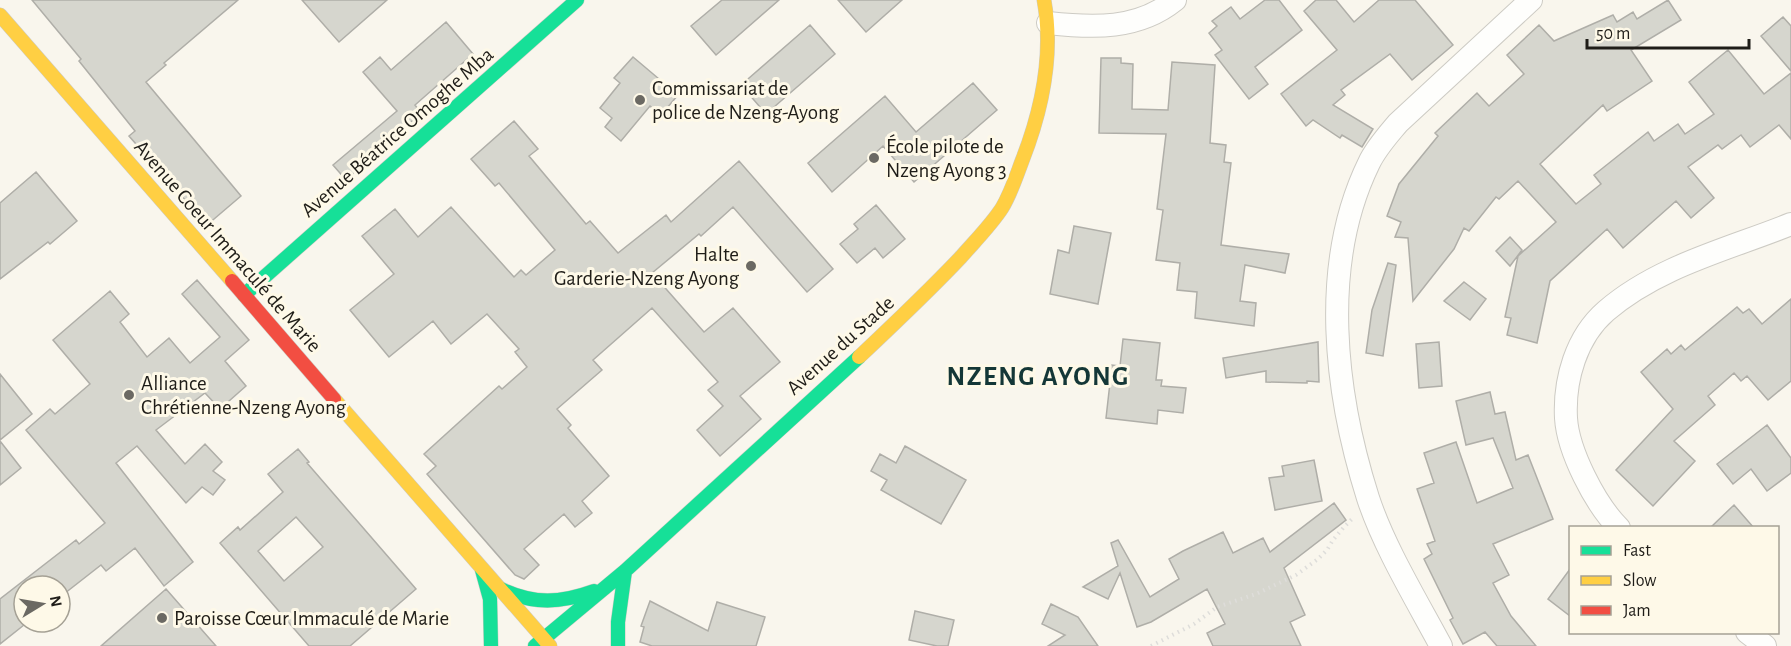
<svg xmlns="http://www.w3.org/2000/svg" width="1791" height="646" font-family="'Alegreya Sans',sans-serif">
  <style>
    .building { fill: #d6d6ce; stroke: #afaea8; stroke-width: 1.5; fill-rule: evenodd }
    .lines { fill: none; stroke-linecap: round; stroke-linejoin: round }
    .street-casing { stroke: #cdcbc4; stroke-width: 24 }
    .fast-casing { stroke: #cdcbc4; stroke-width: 15 }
    .slow-casing { stroke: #cdcbc4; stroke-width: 15 }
    .jam-casing { stroke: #cdcbc4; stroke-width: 15 }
    .path { stroke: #deddda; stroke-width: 4; stroke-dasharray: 1.5 4.5; stroke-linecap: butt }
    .street { stroke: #fefefc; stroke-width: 22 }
    .fast { stroke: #16e098; stroke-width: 14 }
    .slow { stroke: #ffcf43; stroke-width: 14 }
    .jam { stroke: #f24e42; stroke-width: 14 }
    .poi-dot { fill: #6b6963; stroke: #fef9e8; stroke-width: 2 }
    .labels { text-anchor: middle; stroke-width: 6; stroke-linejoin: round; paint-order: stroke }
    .poi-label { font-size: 21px; fill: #1f1d18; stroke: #fef9e8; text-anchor: start }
    .street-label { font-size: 21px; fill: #1f1d18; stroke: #fef9e8 }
    .district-label { font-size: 27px; font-weight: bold; letter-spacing: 1.5px; fill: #143737; stroke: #fef9e8 }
  </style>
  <rect width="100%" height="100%" fill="#f9f6ed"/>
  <path class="building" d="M32,0H238L164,63L166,65L146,82L241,196L207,225L129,136L135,131L79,61L81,59Z
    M302,0H387L339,42Z
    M722,0H779L716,55L691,26Z
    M838,0H902L866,32Z
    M1265,0H1279L1302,30L1255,67L1268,84L1249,99L1215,55L1222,50L1209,33L1217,26L1212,21L1231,7L1240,19Z
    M1316,0H1336L1354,22L1379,0H1415L1453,45L1412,80L1390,54L1341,90L1345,95L1333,105L1373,129L1362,147L1342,135L1340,138L1313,120L1306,126L1281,94L1337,50L1304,11Z
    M1668,0L1681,20L1631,50L1652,81L1607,111L1603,105L1540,164L1576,204L1601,184L1594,175L1648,132L1654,141L1678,124L1685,134L1714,114L1689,82L1728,50L1764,94L1791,73V139L1779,125L1750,147L1741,135L1722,149L1718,145L1688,167L1714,198L1691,218L1676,201L1623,248L1607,229L1550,281L1537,343L1507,335L1511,318L1505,317L1518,256L1556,222L1518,181L1499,199L1496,197L1469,231L1464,228L1454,249L1413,301L1408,238L1395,237L1401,222L1387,216L1399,184L1438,136L1435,133L1477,93L1489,106L1524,74L1507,55L1539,25L1554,41L1613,15L1617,22L1633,12L1637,19Z
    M1783,17L1791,26V71L1761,36Z
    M446,22L473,54L415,105L421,113L346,180L333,165L397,111L363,72L380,57L391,70Z
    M810,25L835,54L766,114L741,85Z
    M633,57L678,95L661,115L650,106L621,141L605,127L612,118L600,108L620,83L614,78Z
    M1101,58H1121V63L1133,64L1132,109L1168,110L1172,62L1215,65L1210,143L1226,145L1224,162L1231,163L1221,245L1289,254L1285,273L1245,265L1240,301L1256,303L1254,326L1195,318L1197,292L1177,290L1180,263L1156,260L1163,210L1157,209L1166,134L1099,133Z
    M973,83L997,110L914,182L883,146L832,192L808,163L885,96L916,132Z
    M514,121L538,149L529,156L586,224L590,221L618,253L666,215L671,222L739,161L833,269L807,292L733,207L701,236L699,234L652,273L704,332L733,308L780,362L740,396L761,419L720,456L697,430L723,406L708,390L718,382L652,308L593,360L602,370L557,409L571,425L568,428L609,476L582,501L592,513L575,527L564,514L524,549L539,565L524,579L515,575L427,474L436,466L424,454L499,386L502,389L527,367L515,352L519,349L487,314L451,344L433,321L389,357L350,310L394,274L362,236L395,209L418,237L451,207L514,277L521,270L526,275L555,250L499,183L495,186L471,159Z
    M36,172L77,221L50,244L48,242L0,279V203Z
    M876,205L905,239L883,258L875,248L857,263L840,244L858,229L854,224Z
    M1074,226L1111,233L1098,304L1050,294L1058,250L1069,253Z
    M1510,237L1522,250L1510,266L1496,251Z
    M1388,263L1396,265L1383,356L1366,353L1372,310Z
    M197,280L249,340L225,361L246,386L220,409L205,393L156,430L185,464L205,444L222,462L213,471L225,480L213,495L202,487L186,503L137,446L116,463L193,562L164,586L135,548L106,571L101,565L60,597V586H24V625L0,644V599L76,540L79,544L105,523L26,430L50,409L55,414L90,384L53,340L110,291L129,314L120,322L147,357L169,338L190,363L220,337L182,294Z
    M1464,282L1486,299L1470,320L1444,301Z
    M1791,299V381L1768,400L1747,376L1741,381L1734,373L1708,396L1715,405L1674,441L1695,461L1653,506L1616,470L1673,409L1641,372L1667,349L1671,354L1681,345L1685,350L1737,307L1743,313L1749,309L1762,324Z
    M1123,339L1160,343L1156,380H1162L1161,386L1186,388L1183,413L1158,410L1157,424L1106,418L1112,365L1120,366Z
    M1318,342L1319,382L1307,381V383L1266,382V371L1226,378L1223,358Z
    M1439,342L1442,386L1419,388L1416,344Z
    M0,374L32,414L0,440Z
    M1490,392L1495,414L1505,412L1516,460L1528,455L1553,519L1493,544L1509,575L1493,583L1511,616L1536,646H1497L1485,632L1463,644L1450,620L1453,618L1424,559L1432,554L1427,544L1435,541L1417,489L1434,483L1424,453L1456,442L1477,503L1513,488L1493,438L1466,445L1456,401Z
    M1767,425L1791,458V473L1767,491L1751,469L1733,484L1717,464Z
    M0,441L21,468L0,485Z
    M905,446L966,480L941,524L881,490L887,480L871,471L880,454L896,463Z
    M298,449L309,462L307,463L416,589L350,646H309L220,543L238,527L240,530L283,492L268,474ZM296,517L323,547L284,581L258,551Z
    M1314,460L1322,501L1275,510L1269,478L1284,476L1282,466Z
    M1334,503L1346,520L1284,568L1305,615L1290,622L1301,646H1213L1207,633L1225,624L1207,589L1151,622L1137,627L1120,573L1108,599L1083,587L1118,566L1111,543L1118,540L1150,597L1179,579L1169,559L1183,551L1223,532L1233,553L1263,538L1270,552Z
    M1734,505L1754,528H1710Z
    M1570,569V616L1548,599Z
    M166,589L216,646H101Z
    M650,601L708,631L717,602L765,617L756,646H652L640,642L644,627L641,626Z
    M1051,604L1078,617L1098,646H1048L1065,635L1042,624Z
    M915,611L954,620L948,646H937L909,640Z"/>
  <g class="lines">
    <defs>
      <path id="street" d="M1048,23C1093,28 1138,30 1175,0
        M1619,528C1595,504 1568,451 1566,418C1564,380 1576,337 1606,311C1658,266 1729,249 1791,224
        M1747,632L1765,646
        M1441,646C1417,601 1384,547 1368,498C1335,394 1319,265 1369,163C1376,148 1388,135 1398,123L1531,0"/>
      <path id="fast" d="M244,295L577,0
        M482,570L490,599L491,646
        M501,589C534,605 561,603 594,591
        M535,646L625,571L859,357
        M618,646V622L625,571"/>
      <path id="slow" d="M0,15L232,281
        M859,357C894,324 928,292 961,257C975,241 991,225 1002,208C1011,193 1016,177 1022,161C1042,110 1054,55 1044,0
        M334,399L550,646"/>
      <path id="jam" d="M232,281L334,399"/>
    </defs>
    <use href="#street" class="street-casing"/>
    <use href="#fast" class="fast-casing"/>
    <use href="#slow" class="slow-casing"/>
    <use href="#jam" class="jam-casing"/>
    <path class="path" d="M1151,646L1194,624L1217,607L1256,594L1296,575L1318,559L1327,550L1333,540L1344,527L1353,518"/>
    <use href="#street" class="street"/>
    <use href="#fast" class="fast"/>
    <use href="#slow" class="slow"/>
    <use href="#jam" class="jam"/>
  </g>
  <g class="poi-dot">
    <circle cx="640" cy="100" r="6"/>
    <circle cx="874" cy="158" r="6"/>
    <circle cx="751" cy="266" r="6"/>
    <circle cx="129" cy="395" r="6"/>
    <circle cx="162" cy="618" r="6"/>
  </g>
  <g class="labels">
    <g class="poi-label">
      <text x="652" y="95">Commissariat de<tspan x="652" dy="24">police de Nzeng-Ayong</tspan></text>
      <text x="886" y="153">École pilote de<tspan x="886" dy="24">Nzeng Ayong 3</tspan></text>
      <text x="739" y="261" text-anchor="end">Halte<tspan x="739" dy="24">Garderie-Nzeng Ayong</tspan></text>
      <text x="141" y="390">Alliance<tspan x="141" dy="24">Chrétienne-Nzeng Ayong</tspan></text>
      <text x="174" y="625">Paroisse Cœur Immaculé de Marie</text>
    </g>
    <g class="street-label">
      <text transform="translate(397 132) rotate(-41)" y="7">Avenue Béatrice Omoghe Mba</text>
      <text transform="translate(228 246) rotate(49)" y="7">Avenue Coeur Immaculé de Marie</text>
      <text transform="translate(840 345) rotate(-42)" y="7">Avenue du Stade</text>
    </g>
    <g class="district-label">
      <text x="1038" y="385">NZENG AYONG</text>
    </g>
  </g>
  <rect x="1569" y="526" width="210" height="108" fill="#fef9e8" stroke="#a5a195" stroke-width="1.5"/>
  <rect x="1581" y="546" width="30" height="9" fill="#16e098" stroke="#a5a195" stroke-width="1.5"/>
  <text x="1623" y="556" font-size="18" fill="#1f1d18">Fast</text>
  <rect x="1581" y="576" width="30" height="9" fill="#ffcf43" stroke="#a5a195" stroke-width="1.5"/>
  <text x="1623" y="586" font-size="18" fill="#1f1d18">Slow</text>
  <rect x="1581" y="606" width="30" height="9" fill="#f24e42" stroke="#a5a195" stroke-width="1.5"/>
  <text x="1623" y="616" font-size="18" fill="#1f1d18">Jam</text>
  <g transform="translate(42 604) rotate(79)"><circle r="28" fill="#fef9e8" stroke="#a5a195" stroke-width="1.5"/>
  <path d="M0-4.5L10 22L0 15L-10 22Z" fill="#6b6963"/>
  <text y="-9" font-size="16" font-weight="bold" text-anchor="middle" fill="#1f1d18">N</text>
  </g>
  <path d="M1587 39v9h162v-9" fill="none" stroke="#1f1d18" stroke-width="3"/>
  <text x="1596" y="39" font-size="18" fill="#1f1d18" stroke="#fef9e8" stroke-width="4.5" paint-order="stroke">50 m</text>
</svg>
